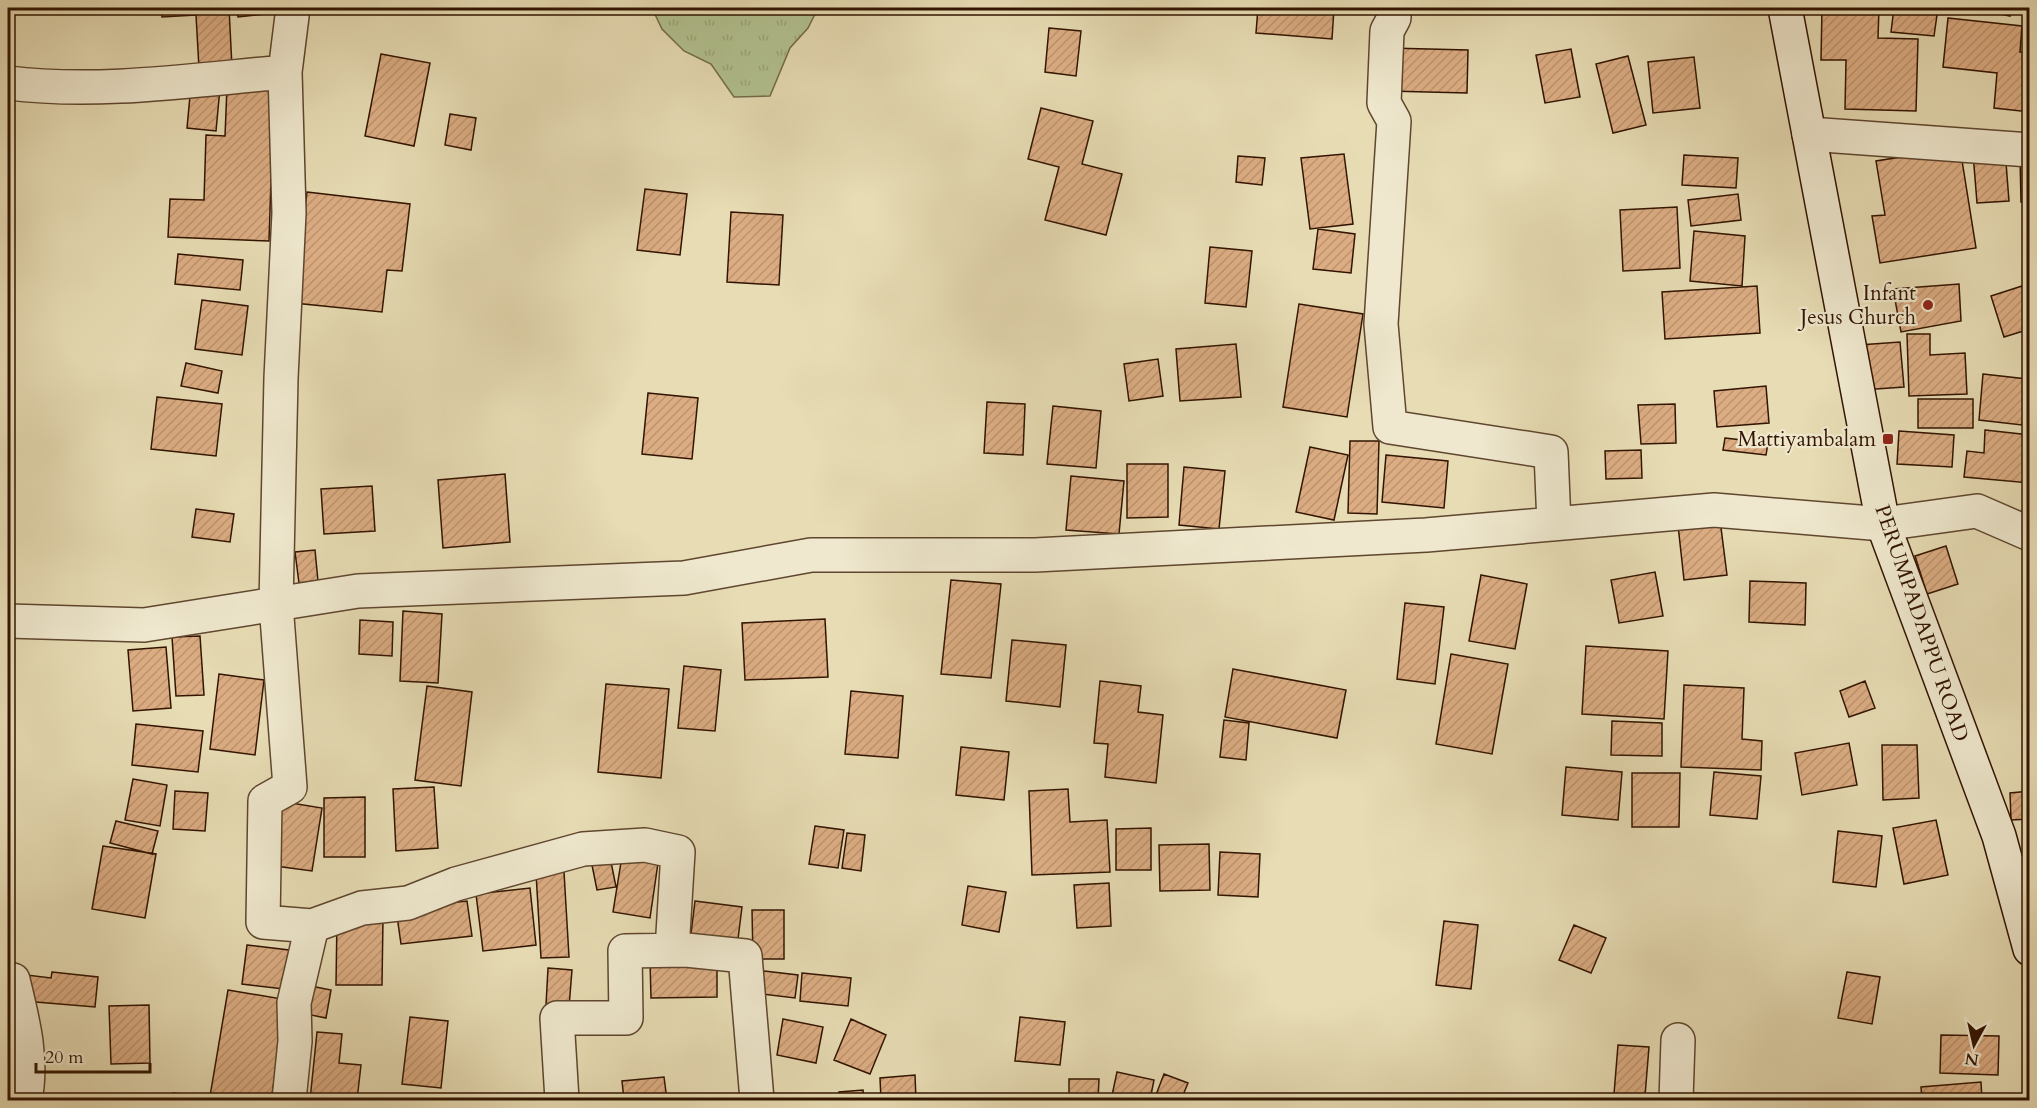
<svg xmlns="http://www.w3.org/2000/svg" width="2037" height="1108" font-family="Cardo,serif">
  <style>
    .grass { fill: url(#grass-tufts); stroke: #726a48; stroke-width: 1.5 }
    .building { fill: url(#building-hatch); stroke: #321401; stroke-width: 1.5 }
    .lines { fill: none; stroke-linecap: round; stroke-linejoin: round }
    .street-casing { stroke: #5f462e; stroke-width: 36 }
    .secondary-casing { stroke: #321401; stroke-width: 36 }
    .street { stroke: #efe8ce; stroke-width: 33 }
    .secondary { stroke: #efe8ce; stroke-width: 33 }
    .poi-dot { fill: #8f2418; stroke: #efe8ce; stroke-width: 2 }
    .labels { text-anchor: middle; stroke-width: 4.5; stroke-linejoin: round; paint-order: stroke }
    .poi-label { font-size: 21px; fill: #321401; stroke: #efe8ce; text-anchor: end }
    .street-label { font-size: 21px; fill: #321401; stroke: #efe8ce }
  </style>
  <defs>
    <pattern id="grass-tufts" width="24" height="20" patternUnits="userSpaceOnUse" patternTransform="scale(1.5)"><rect width="24" height="20" fill="#b2c190"/><path d="M3 7l-1-3M5 7V3M7 7l1-3M15 17l-1-3M17 17v-4M19 17l1-3" fill="none" stroke="#9aa57a"/></pattern>
    <pattern id="building-hatch" width="6" height="6" patternUnits="userSpaceOnUse" patternTransform="scale(1.5)"><rect width="6" height="6" fill="#dcad83"/><path d="M-1 1l2-2M0 6l6-6M5 7l2-2" fill="none" stroke="#bd946f"/></pattern>
  </defs>
  <rect width="100%" height="100%" fill="#e7dcb4"/>
  <filter id="stains"><feTurbulence type="fractalNoise" baseFrequency=".00333" numOctaves="4"/><feColorMatrix values="0 0 0 0 .2 0 0 0 0 .09 0 0 0 0 .02 0 0 0 .5 -.17"/></filter>
  <radialGradient id="worn" r=".72"><stop offset=".6" stop-color="#630" stop-opacity="0"/><stop offset="1" stop-color="#630" stop-opacity=".3"/></radialGradient>
  <path class="grass" d="M652,8H818L808,28L790,48L770,96L734,97L711,64L684,51L662,29Z"/>
  <path class="building" d="M161,8H229L232,67L199,68L196,15L162,17Z
    M237,8H273V13L238,17Z
    M1258,8H1334L1332,39L1256,33Z
    M1822,8H1879L1878,38L1918,39L1916,111L1845,109L1846,60H1821Z
    M1894,8H1938L1934,36L1891,32Z
    M1973,8H2012L2010,16Z
    M1948,18L2022,26L2020,52L2030,53V112L1994,108L1997,73L1943,67Z
    M1049,28L1081,31L1076,76L1045,72Z
    M1389,48L1468,50L1467,93L1388,91Z
    M1571,49L1580,97L1545,103L1536,55Z
    M381,54L430,63L414,146L365,136Z
    M1628,56L1646,125L1613,133L1596,64Z
    M1694,57L1700,108L1653,113L1648,62Z
    M191,85L220,88L216,131L187,128Z
    M227,87L274,88L269,241L168,237L170,199L204,200L206,135L225,136Z
    M1041,108L1093,121L1082,164L1122,174L1106,235L1045,220L1059,167L1028,159Z
    M450,114L476,118L471,150L445,145Z
    M1960,148L1976,248L1880,263L1872,216L1885,215L1876,161Z
    M2005,150L2009,201L1977,203L1973,153Z
    M1344,154L1353,224L1310,229L1301,158Z
    M1684,155L1738,158L1736,188L1682,185Z
    M1238,156L1265,158L1262,185L1236,182Z
    M2020,157H2030V202H2021Z
    M645,189L687,194L680,255L637,250Z
    M307,192L410,204L402,271L387,270L382,312L294,303Z
    M1738,194L1741,220L1691,226L1688,200Z
    M1677,207L1680,268L1623,271L1620,210Z
    M2025,209H2030V272L2027,273Z
    M731,212L783,215L779,285L727,282Z
    M1318,229L1355,234L1351,273L1313,269Z
    M1694,231L1745,236L1742,286L1690,281Z
    M1210,247L1252,251L1246,307L1205,303Z
    M178,254L243,260L240,290L175,284Z
    M1959,284L1961,321L1901,332L1893,289Z
    M1757,286L1760,333L1665,339L1662,292Z
    M2022,286L2030,310V329L2004,337L1991,296Z
    M202,300L248,306L242,355L195,349Z
    M1299,304L1363,314L1347,417L1283,407Z
    M1907,334H1930V355L1965,353L1967,394L1909,396Z
    M1900,342L1904,387L1862,390L1859,345Z
    M1236,344L1241,397L1180,401L1176,349Z
    M1158,359L1163,396L1129,401L1124,364Z
    M186,363L222,371L218,393L181,386Z
    M1983,374L2027,379L2022,425L1979,420Z
    M1766,386L1769,423L1717,427L1714,391Z
    M648,393L698,398L692,459L642,454Z
    M157,397L222,404L216,456L151,449Z
    M1918,399H1973V428H1918Z
    M987,402L1025,404L1023,455L984,453Z
    M1675,404L1676,443L1641,444L1638,405Z
    M1053,406L1101,411L1096,468L1047,464Z
    M1985,430L2030,435V483L1964,477L1967,451L1984,453Z
    M1899,431L1954,435L1952,467L1897,464Z
    M1725,438L1768,443L1766,455L1723,450Z
    M1350,441H1379L1377,514L1348,513Z
    M1310,447L1348,455L1334,520L1296,512Z
    M1641,450L1642,478L1606,479L1605,451Z
    M1386,455L1448,461L1444,508L1382,502Z
    M1127,464H1168V517L1127,518Z
    M1184,467L1225,471L1219,529L1179,525Z
    M505,474L510,542L443,548L438,480Z
    M1071,476L1124,481L1119,534L1066,530Z
    M372,486L375,531L324,534L321,489Z
    M196,509L234,514L230,542L192,537Z
    M1719,512L1727,575L1684,580L1677,516Z
    M1946,546L1958,584L1927,594L1915,556Z
    M315,550L318,581L299,583L295,552Z
    M1655,572L1663,616L1619,623L1611,580Z
    M1481,575L1527,584L1515,649L1469,641Z
    M951,580L1001,584L991,678L941,674Z
    M1750,581L1806,583L1805,625L1749,622Z
    M1405,603L1444,607L1435,684L1397,679Z
    M403,611L442,614L438,683L400,681Z
    M825,619L828,677L745,680L742,623Z
    M360,620L393,622L392,656L359,654Z
    M200,636L204,695L176,696L172,637Z
    M1012,640L1066,645L1060,707L1006,701Z
    M1586,646L1668,651L1664,719L1582,714Z
    M166,647L171,708L133,711L128,650Z
    M1451,654L1508,664L1492,754L1436,744Z
    M684,666L721,670L715,731L678,728Z
    M1233,669L1346,690L1337,738L1225,717Z
    M219,674L264,680L255,755L210,749Z
    M1100,681L1141,686L1138,712L1163,715L1156,783L1105,777L1108,744L1094,743Z
    M1865,681L1875,708L1849,717L1840,691Z
    M606,684L669,689L661,778L598,772Z
    M1684,685L1744,688L1742,739L1762,741L1761,770L1681,767Z
    M427,686L472,692L461,786L415,780Z
    M851,691L903,696L898,758L845,754Z
    M1224,720L1249,723L1246,760L1220,757Z
    M1612,721L1662,723V756L1611,755Z
    M136,724L203,731L198,772L132,765Z
    M1849,743L1857,785L1802,795L1795,753Z
    M1882,745H1917L1919,798L1883,800Z
    M961,747L1009,752L1004,800L956,795Z
    M1566,767L1622,772L1618,820L1562,815Z
    M1714,772L1761,776L1757,819L1710,815Z
    M1632,773H1680L1679,827H1632Z
    M133,779L167,785L160,826L125,820Z
    M434,787L438,848L396,851L393,789Z
    M1068,789L1070,822L1107,820L1110,872L1032,875L1029,791Z
    M175,791L208,793L205,831L173,829Z
    M2030,791V819L2011,820L2010,793Z
    M365,797V857H324V798Z
    M279,801L322,808L312,871L268,865Z
    M1936,820L1948,875L1904,884L1893,828Z
    M116,821L158,831L152,854L110,843Z
    M815,826L844,830L838,868L809,864Z
    M1151,828V870H1116V829Z
    M1838,831L1882,836L1876,887L1833,882Z
    M847,833L865,835L861,871L842,868Z
    M1209,844L1210,890L1160,891L1159,845Z
    M103,846L156,854L145,918L92,909Z
    M623,850L659,856L650,918L613,912Z
    M1220,852L1260,854L1258,897L1218,895Z
    M610,857L616,887L597,890L591,860Z
    M564,872L569,957L541,958L536,873Z
    M1109,883L1111,926L1077,928L1074,885Z
    M968,886L1006,892L999,932L962,925Z
    M530,888L536,945L483,951L476,894Z
    M467,901L472,936L401,944L396,909Z
    M695,901L742,907L737,947L690,942Z
    M752,910H784V959H753Z
    M337,918L383,919L382,985H336Z
    M1444,921L1478,925L1471,989L1436,985Z
    M1574,925L1606,938L1591,973L1559,960Z
    M247,945L297,951L292,990L242,984Z
    M717,960V997L651,998L650,961Z
    M548,968L572,970L569,1007L546,1005Z
    M756,970L798,975L795,998L753,993Z
    M52,972L98,977L95,1007L24,1001L27,975L51,978Z
    M1847,972L1880,977L1872,1024L1838,1018Z
    M802,973L851,978L848,1006L800,1001Z
    M306,985L331,990L326,1018L301,1013Z
    M228,990L288,1000L271,1100H238L210,1096Z
    M149,1005L150,1063L111,1064L109,1006Z
    M410,1017L448,1021L441,1088L402,1084Z
    M1020,1017L1065,1022L1060,1065L1015,1061Z
    M783,1019L823,1027L816,1063L777,1055Z
    M851,1019L886,1035L870,1074L834,1060Z
    M317,1032L342,1034L339,1063L361,1065L357,1100H310Z
    M1941,1035L1999,1036L1998,1075L1940,1073Z
    M1618,1045L1649,1047L1645,1096L1614,1094Z
    M1117,1072L1154,1080L1150,1100H1111Z
    M1164,1074L1188,1083L1181,1100H1154Z
    M915,1075L916,1100H881L880,1078Z
    M664,1077L667,1100H624L622,1081Z
    M1069,1079H1099L1098,1100H1069Z
    M1981,1082L1982,1100H1922L1921,1087Z
    M863,1090L864,1100H840L839,1092Z
    M173,1093L211,1097V1100H172Z
    M1687,1093L1723,1094L1722,1100H1687Z
    M733,1096V1100H702V1097Z"/>
  <g class="lines">
    <defs>
      <path id="street" d="M293,8L285,72L289,213L281,378L276,604L290,787L265,801L263,922L312,926
        M1394,8V18L1387,31L1384,103L1394,121L1381,324L1390,427L1551,452L1554,524
        M8,83C100,94 193,80 285,72
        M1809,134L2030,150
        M8,621L144,625L358,591L684,578L811,555H1035L1426,535L1714,510L1883,524L1977,511L2030,534
        M8,980H13C23,1021 33,1059 25,1100
        M289,1100L295,1041L294,1003L312,926L362,908L408,903L456,884L583,849L645,845L678,852L672,950
        M562,1100L557,1018H626L625,951L686,950L745,956L757,1100
        M1676,1100L1678,1040"/>
      <path id="secondary" d="M1785,8L1883,524L1999,836L2030,949"/>
    </defs>
    <use href="#street" class="street-casing"/>
    <use href="#secondary" class="secondary-casing"/>
    <use href="#street" class="street"/>
    <use href="#secondary" class="secondary"/>
  </g>
  <g class="poi-dot">
    <circle cx="1928" cy="305" r="6"/>
    <rect x="1882" y="433" width="12" height="12" rx="3"/>
  </g>
  <g class="labels">
    <g class="poi-label">
      <text x="1916" y="300">Infant<tspan x="1916" dy="24">Jesus Church</tspan></text>
      <text x="1876" y="446">Mattiyambalam</text>
    </g>
    <g class="street-label">
      <text transform="translate(1922 623) rotate(71)" y="7">PERUMPADAPPU ROAD</text>
    </g>
  </g>
  <rect width="2037" height="1108" fill="none" stroke="#e7dcb4" stroke-width="30"/>
  <rect x="9" y="9" width="2019" height="1090" fill="none" stroke="#321401" stroke-width="3"/>
  <rect x="15" y="15" width="2007" height="1078" fill="none" stroke="#321401" stroke-width="1.5"/>
  <g transform="translate(1974 1045) rotate(188)" stroke="#efe8ce" stroke-width="4.5" paint-order="stroke">
  <path d="M0-4.5L10 22L0 15L-10 22Z" fill="#321401"/>
  <text y="-9" font-size="16" font-weight="bold" text-anchor="middle" fill="#321401">N</text>
  </g>
  <path d="M36 1063v9h114v-9" fill="none" stroke="#321401" stroke-width="3"/>
  <text x="45" y="1063" font-size="18" fill="#321401" stroke="#efe8ce" stroke-width="4.5" paint-order="stroke">20 m</text>
  <rect width="100%" height="100%" filter="url(#stains)"/>
  <rect width="100%" height="100%" fill="url(#worn)"/>
</svg>
